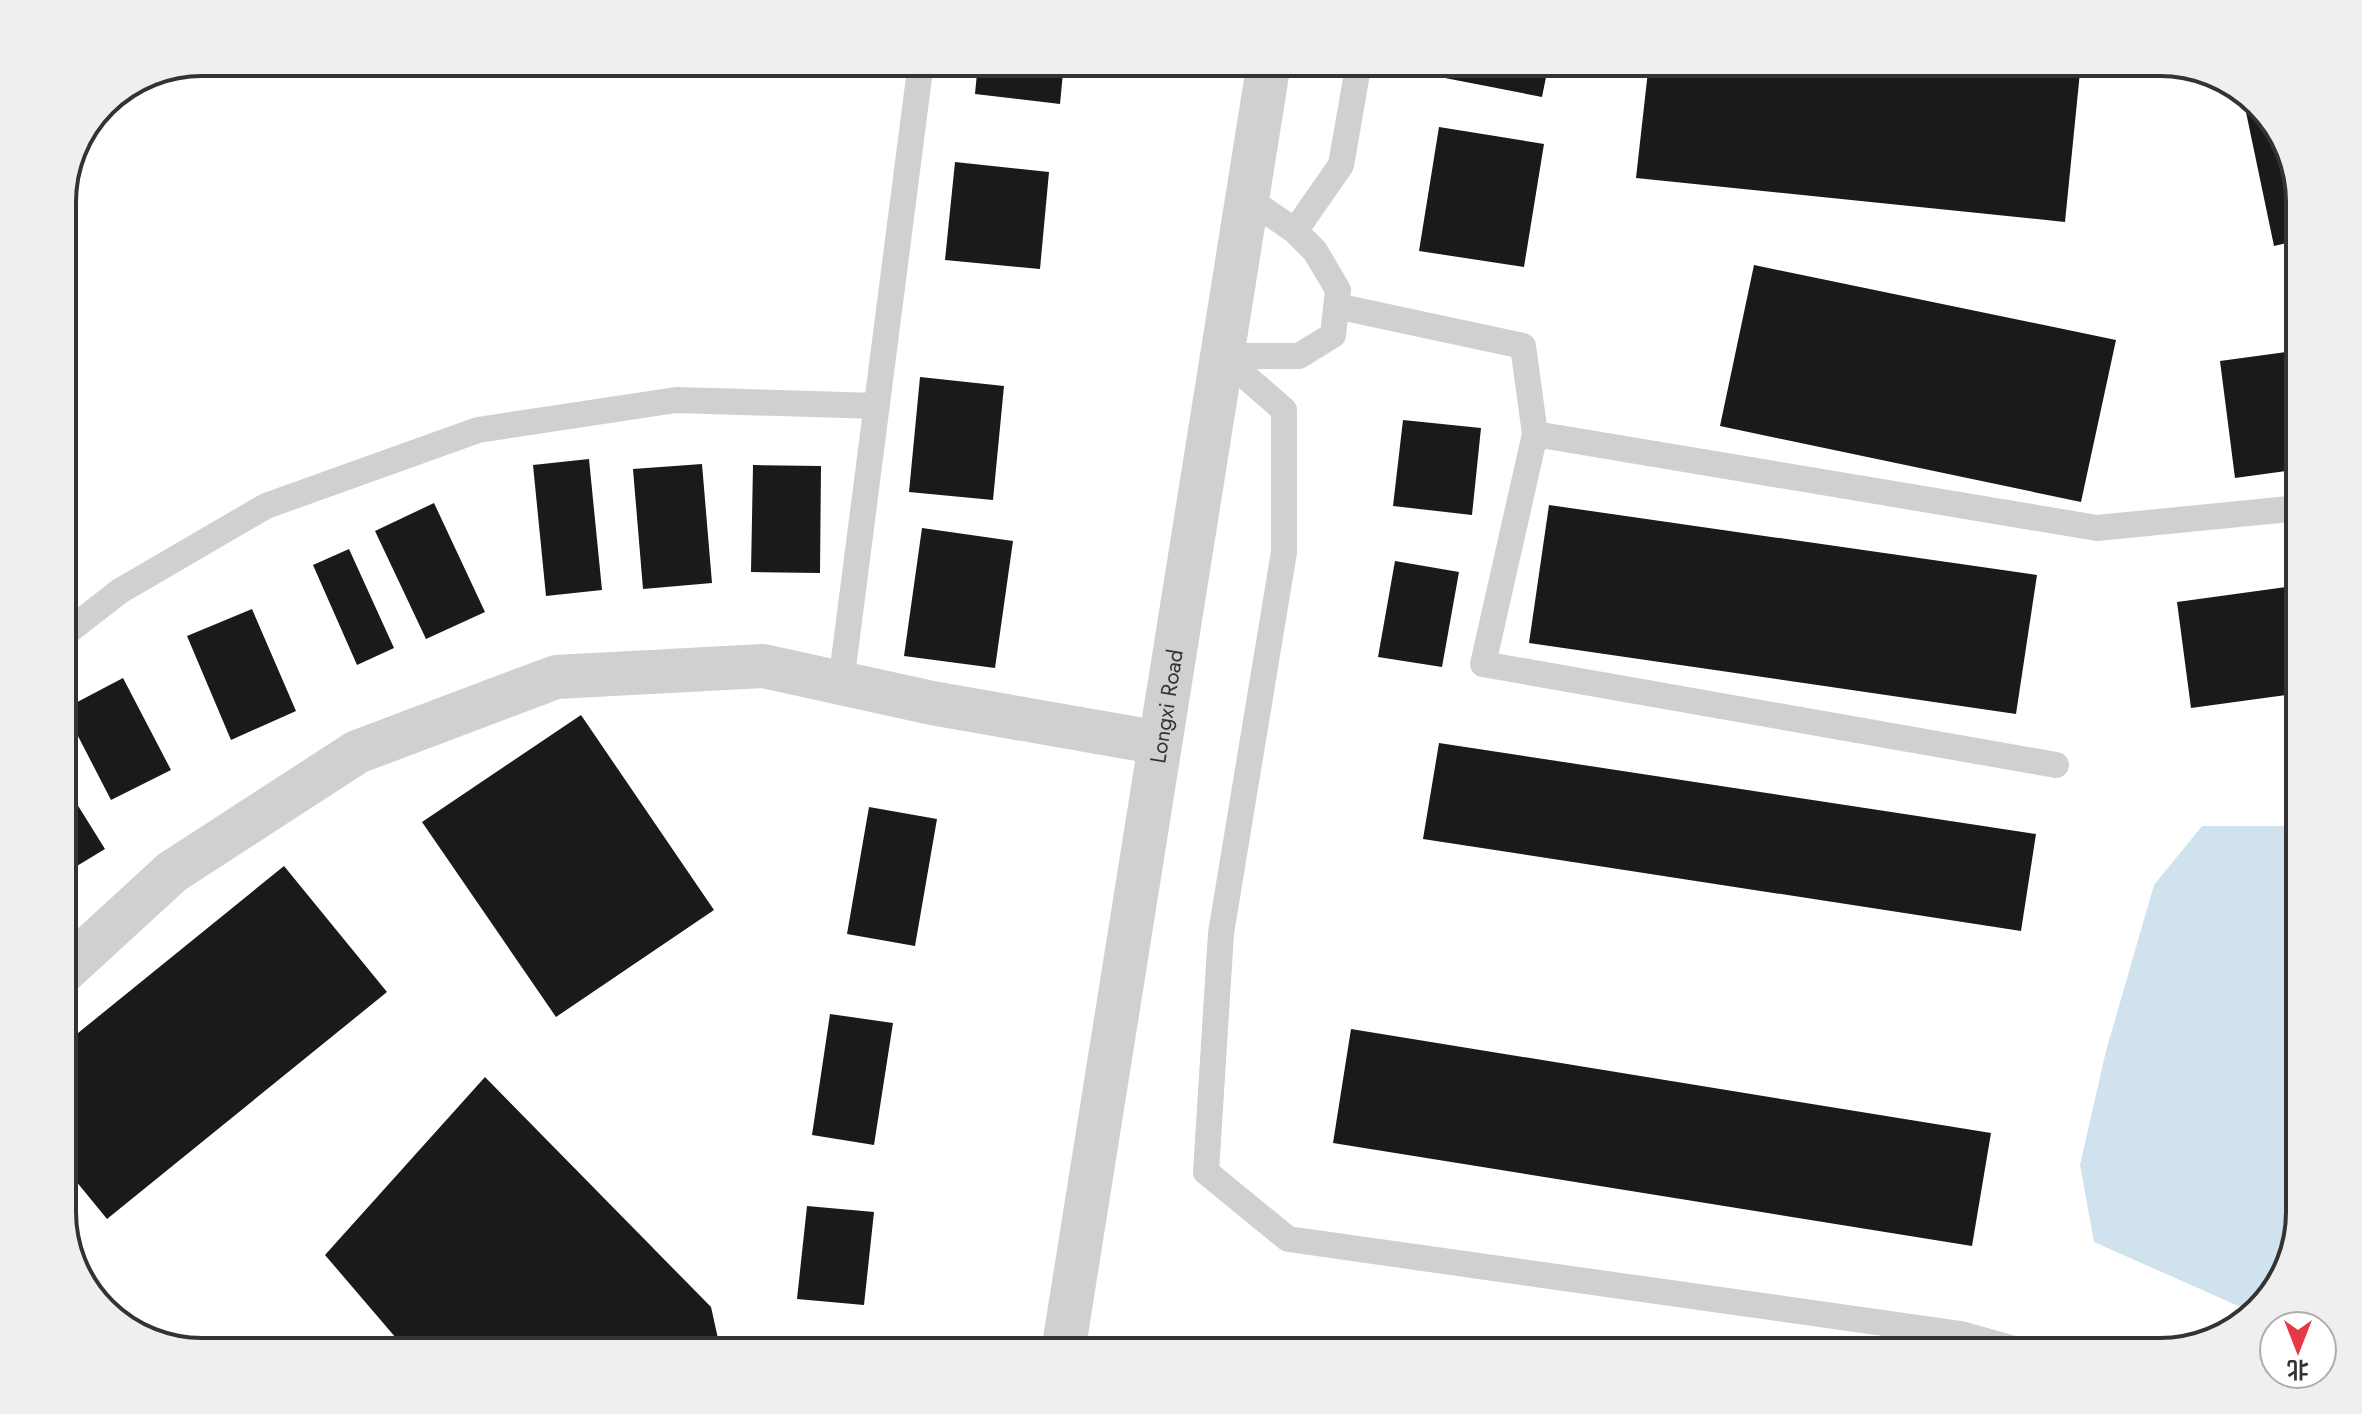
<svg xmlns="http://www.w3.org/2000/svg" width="2362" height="1414" font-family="Jost,'Noto Sans SC',sans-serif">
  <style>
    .water { fill: #cfe2ee }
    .building { fill: #1a1a1a }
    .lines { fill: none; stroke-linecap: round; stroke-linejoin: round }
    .service { stroke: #d0d0d0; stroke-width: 26 }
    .minor { stroke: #d0d0d0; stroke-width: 44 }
    .tertiary { stroke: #d0d0d0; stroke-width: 44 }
    .labels { text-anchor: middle; stroke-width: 8; stroke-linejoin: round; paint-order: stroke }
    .street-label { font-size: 22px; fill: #333; stroke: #fff }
    .rim { fill: none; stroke: #333; stroke-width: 4 }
  </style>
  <rect width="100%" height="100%" fill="#fff"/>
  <path class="water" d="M2202,826H2300V1212L2281,1282L2252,1312L2094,1242L2080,1165L2106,1051L2154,885Z"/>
  <path class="building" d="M978,62H1064L1060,104L975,94Z
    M1448,62H1549L1542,97L1445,78Z
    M1649,62H2081L2065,222L1636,178Z
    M2242,93L2281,132L2300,193V240L2274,246Z
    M1439,127L1544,144L1524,267L1419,251Z
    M955,162L1049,172L1040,269L945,260Z
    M1754,265L2116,340L2081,502L1720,426Z
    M2300,350V469L2235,478L2220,361Z
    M920,377L1004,386L993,500L909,492Z
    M1403,420L1481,428L1472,515L1393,506Z
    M589,459L602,590L546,596L533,465Z
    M702,464L712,583L643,589L633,469Z
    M753,465L821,466L820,573L751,572Z
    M434,503L485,612L426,639L375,531Z
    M1549,505L2037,575L2016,714L1529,643Z
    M922,528L1013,541L995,668L904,656Z
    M349,549L394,648L357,665L313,565Z
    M1395,561L1459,572L1442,667L1378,657Z
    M2300,585V693L2191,708L2177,602Z
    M252,609L296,711L231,740L187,636Z
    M123,678L171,770L111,800L64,709Z
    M581,715L714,910L556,1017L422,822Z
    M1439,743L2036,834L2021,931L1423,839Z
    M62,780L105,849L62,875Z
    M869,807L937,819L915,946L847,934Z
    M284,866L387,992L107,1219L62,1164V1046Z
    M830,1014L893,1023L874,1145L812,1135Z
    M1351,1029L1991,1133L1972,1246L1333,1143Z
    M485,1077L711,1307L721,1352H408L325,1255Z
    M807,1206L874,1212L864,1305L797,1299Z
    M1492,1337L1596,1350L1595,1352H1472Z"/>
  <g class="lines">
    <path class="service" d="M1247,198L1295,231L1315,251L1338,290L1333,335L1299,356H1222L1284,410V552L1221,933L1206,1172L1288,1239L1961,1334L2025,1352
      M1295,231L1341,165L1359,62
      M1336,306L1523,346L1535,434L1483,664L2056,765
      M1535,434L2097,528L2300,508
      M62,636L120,591L266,506L478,430L676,400L877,406
      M841,683L921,62"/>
    <path class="minor" d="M62,973L172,872L357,752L556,677L763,666L932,703L1160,743"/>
    <path class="tertiary" id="s1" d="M1063,1352L1269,62"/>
  </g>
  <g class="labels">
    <g class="street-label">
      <text dy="8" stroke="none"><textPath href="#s1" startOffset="654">Longxi Road</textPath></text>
    </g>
  </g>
  <path d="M0 0H2362V1414H0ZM202 76H2160A126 126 0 0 1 2286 202V1212A126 126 0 0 1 2160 1338H202A126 126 0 0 1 76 1212V202A126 126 0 0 1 202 76Z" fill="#efefef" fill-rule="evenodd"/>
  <path class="rim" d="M202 76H2160A126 126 0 0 1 2286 202V1212A126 126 0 0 1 2160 1338H202A126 126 0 0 1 76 1212V202A126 126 0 0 1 202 76Z"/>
  <g transform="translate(2298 1350) rotate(180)"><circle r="38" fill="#ffffff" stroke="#adadad" stroke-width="2"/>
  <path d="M0-6L14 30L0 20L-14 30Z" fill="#e63946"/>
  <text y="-12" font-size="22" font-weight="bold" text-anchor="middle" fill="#333333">北</text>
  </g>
</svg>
